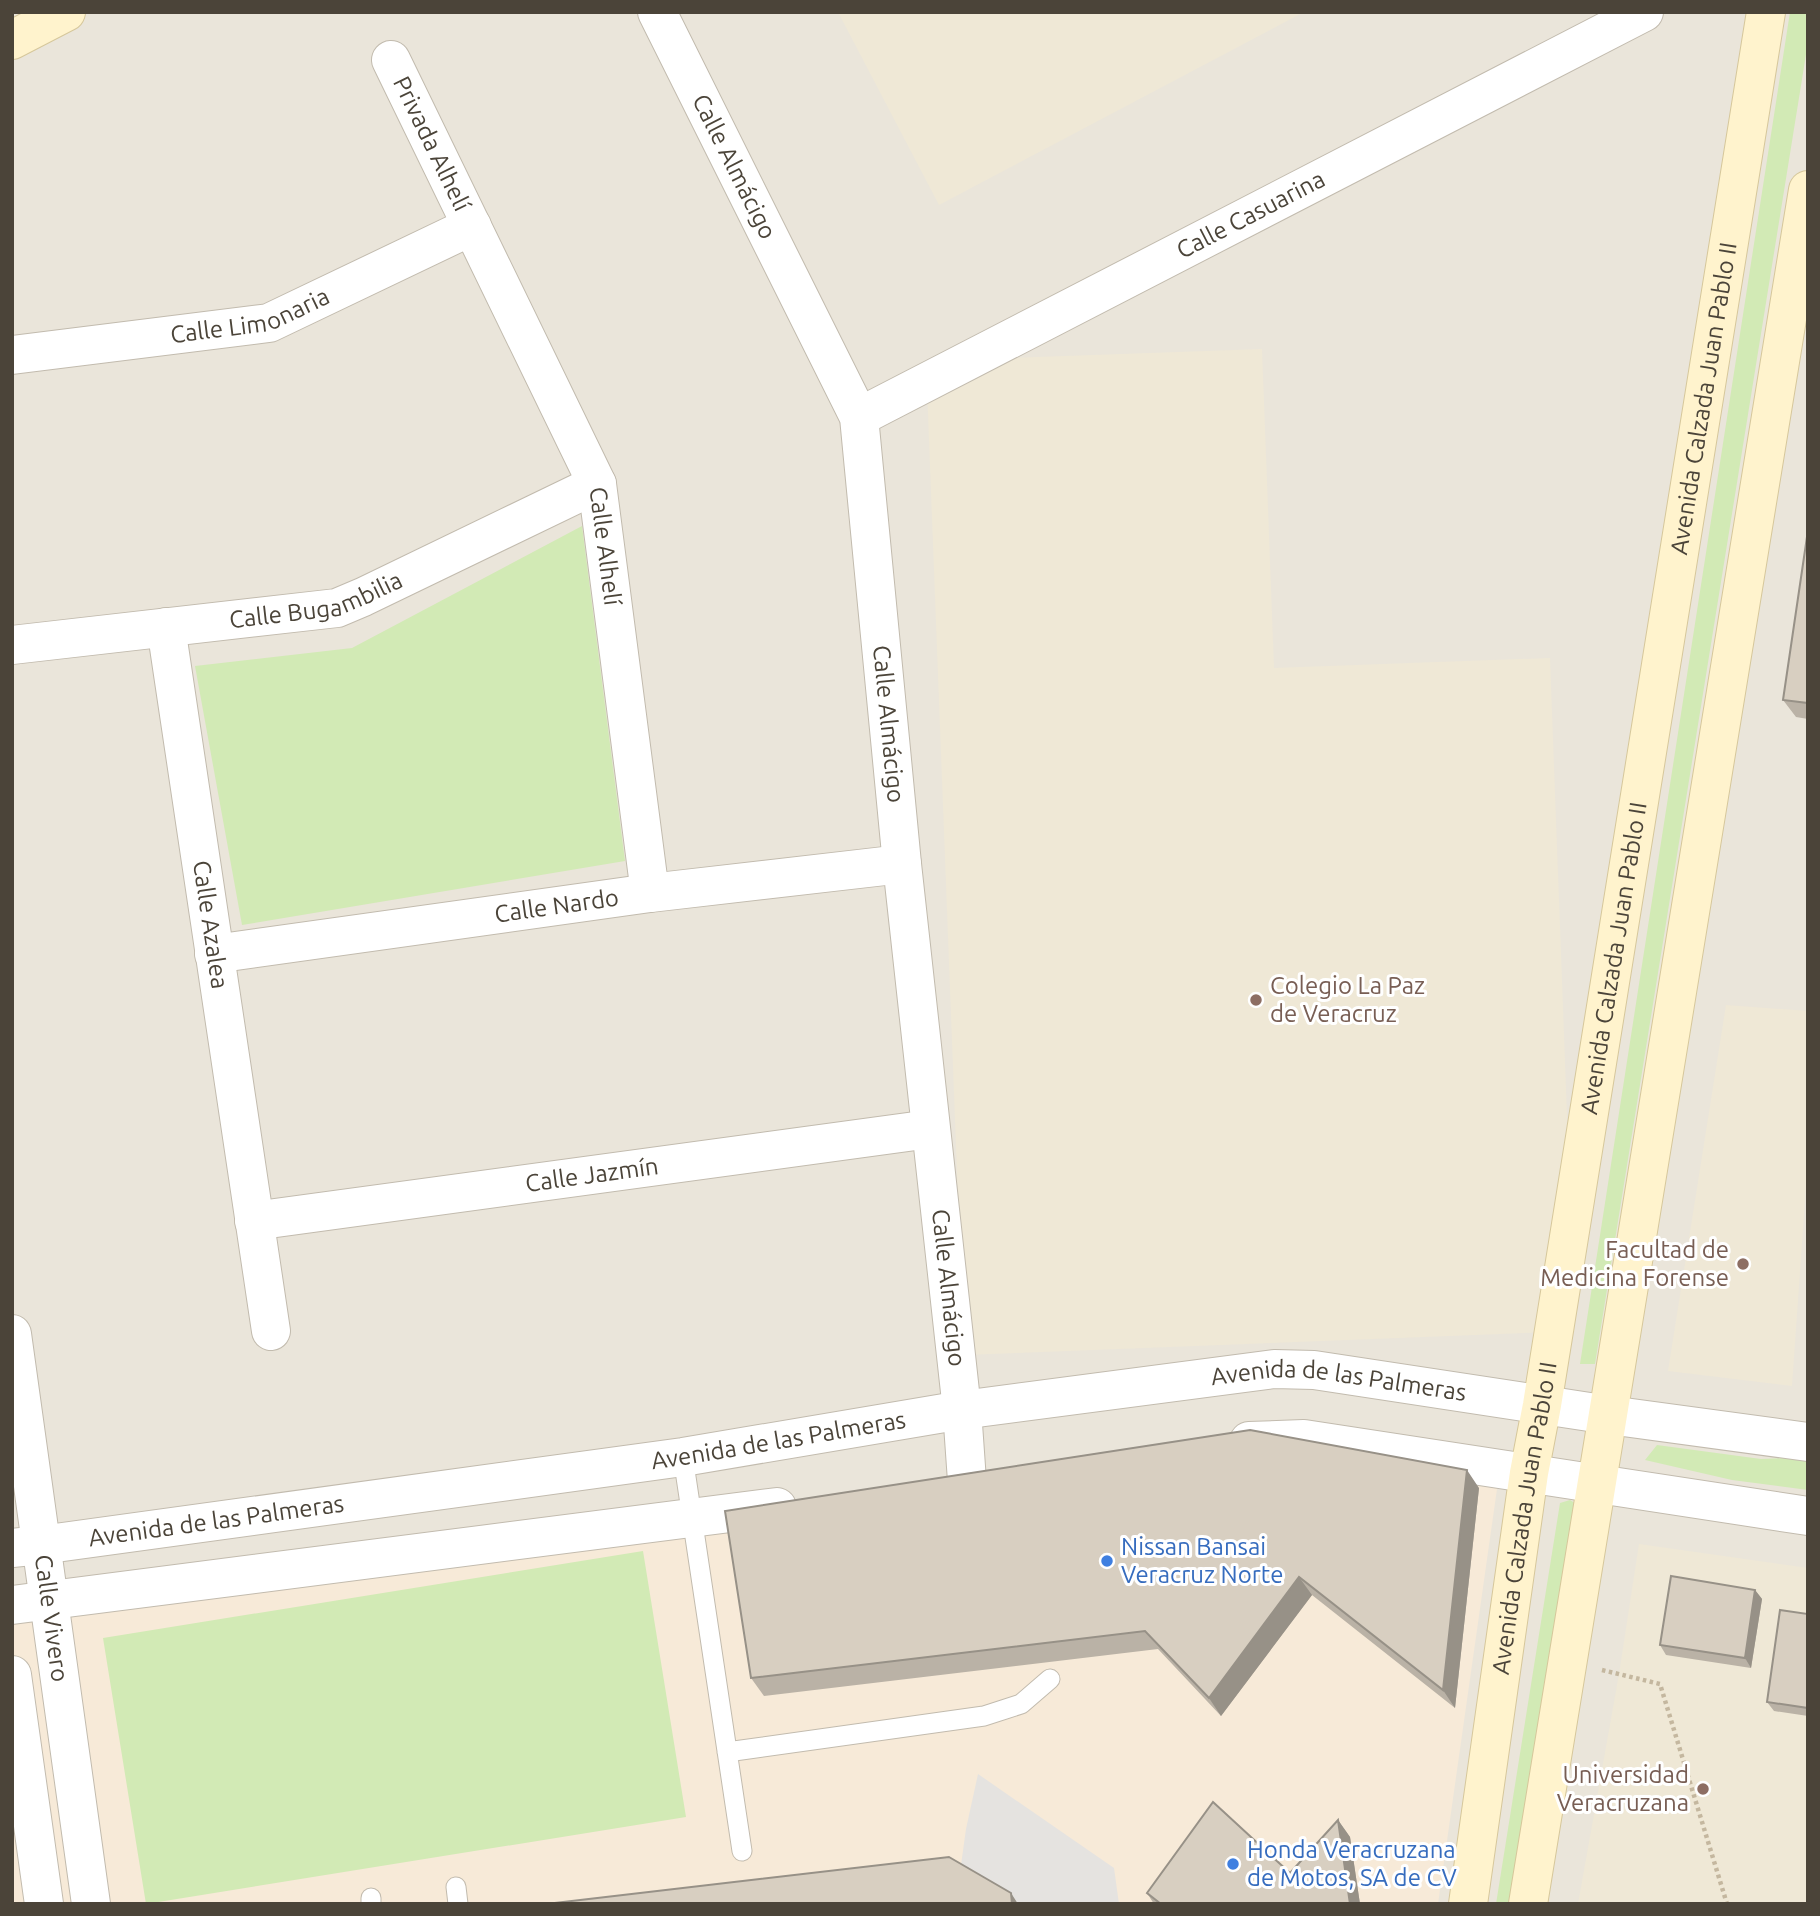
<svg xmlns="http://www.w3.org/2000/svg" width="1820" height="1916" font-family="Ubuntu,sans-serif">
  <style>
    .residential { fill: #eae5da }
    .commercial { fill: #f7ead8 }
    .education { fill: #efe8d6 }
    .green { fill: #d2eab5 }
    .parking { fill: #e5e3e0 }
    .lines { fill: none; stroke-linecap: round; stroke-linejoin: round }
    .service-casing { stroke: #c2bbae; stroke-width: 21 }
    .minor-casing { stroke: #c2bbae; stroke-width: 40 }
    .secondary-casing { stroke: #d6c79b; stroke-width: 40 }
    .path { stroke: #c4b79f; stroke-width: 4.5; stroke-dasharray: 3.5 3.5; stroke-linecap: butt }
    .service { stroke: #fff; stroke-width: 19 }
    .minor { stroke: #fff; stroke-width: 38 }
    .secondary { stroke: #fff3cd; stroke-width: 38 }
    .wall { fill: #bab2a6 }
    .shaded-wall { fill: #979187 }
    .building { fill: #d8cfc1; stroke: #979187; stroke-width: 2 }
    .education-dot { fill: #8d6e63; stroke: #fff; stroke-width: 2.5 }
    .shop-dot { fill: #3f7fe0; stroke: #fff; stroke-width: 2.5 }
    .labels { text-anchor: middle; stroke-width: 6; stroke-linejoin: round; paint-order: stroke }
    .street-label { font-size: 24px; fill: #4b4439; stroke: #fff }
    .education-label { font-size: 24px; fill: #785e54; stroke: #fff; text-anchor: end }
    .shop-label { font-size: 24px; fill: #366cbe; stroke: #fff; text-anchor: start }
  </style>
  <rect width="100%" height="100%" fill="#f6f3ec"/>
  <path class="residential" d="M12,12H1808V1904H12Z"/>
  <path class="commercial" d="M1263,1441L1498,1482L1438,1904H12V1618Z"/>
  <path class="education" d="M838,12H1304L939,205Z
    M1262,349L1274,668L1550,658L1575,1331L964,1355L926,361Z
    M1726,1005L1808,1011V1157L1792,1386L1668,1371Z
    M1639,1544L1808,1568V1904H1578L1619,1674Z"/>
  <path class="green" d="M1790,12H1808V42L1595,1364H1580Z
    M582,526L625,861L242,925L195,666L352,648Z
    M1657,1445L1761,1459L1784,1458L1808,1454V1490L1732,1480L1645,1460Z
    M1570,1500L1578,1505L1515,1904H1496L1560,1503Z
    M643,1551L686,1817L146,1904L103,1638Z"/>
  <path class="parking" d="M978,1774L1114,1868L1119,1904H1019L961,1865L966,1829Z"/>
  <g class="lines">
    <defs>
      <path id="service" d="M683,1457L742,1851
        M727,1752L984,1716L1021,1704L1050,1679
        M456,1887L458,1904
        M371,1898V1904"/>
      <g id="minor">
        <path id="s1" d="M657,12L859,417L902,864L962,1410L967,1481"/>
        <path id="s2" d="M391,60L597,484L650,893"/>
        <path id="s3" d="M12,355L269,323L472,226"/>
        <path id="s4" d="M859,417L1644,12"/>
        <path id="s5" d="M166,627L271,1331"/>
        <path id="s6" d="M12,645L337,608L363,597L597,484"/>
        <path id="s7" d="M214,954L650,893L902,864"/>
        <path id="s8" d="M254,1221L930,1129"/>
        <path id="s9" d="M12,1334L91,1904"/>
        <path d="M1249,1441L1304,1439L1808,1516"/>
        <path id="s10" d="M12,1548L41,1545L683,1457L962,1410L1274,1369L1314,1370L1609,1415L1808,1442"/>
        <path d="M12,1605L777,1507"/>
        <path d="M12,1675L44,1904"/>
      </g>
      <g id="secondary">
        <path d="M12,40L66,12"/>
        <path id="s11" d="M1468,1904L1529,1473L1542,1405L1766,12"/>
        <path d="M1528,1904L1808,190"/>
      </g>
    </defs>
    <use href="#service" class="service-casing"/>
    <use href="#minor" class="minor-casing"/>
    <use href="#secondary" class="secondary-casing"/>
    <path class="path" d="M1602,1670L1660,1684L1727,1904"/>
    <use href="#service" class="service"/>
    <use href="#minor" class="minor"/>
    <use href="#secondary" class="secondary"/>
  </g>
  <path class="wall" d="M1808,530V719L1796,717L1783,700Z
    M1479,1488L1455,1708L1312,1595L1221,1716L1158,1649L764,1696L751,1678Z
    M1755,1590L1762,1599L1751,1668L1666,1655L1660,1645Z
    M1808,1614V1716L1774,1711L1767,1702Z
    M1338,1820L1350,1837L1360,1904H1154L1147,1893L1290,1873Z"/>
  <path class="shaded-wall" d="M1467,1470L1479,1488L1455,1708L1443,1690Z
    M1299,1577L1312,1595L1221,1716L1209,1698Z
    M1755,1590L1762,1599L1751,1668L1745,1658Z
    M1338,1820L1350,1837L1360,1904H1350Z
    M1011,1893L1018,1904H1012Z"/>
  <path class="building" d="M1808,530V703L1783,700Z
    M1250,1430L1467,1470L1443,1690L1299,1577L1209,1698L1145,1631L751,1678L725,1511Z
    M1671,1576L1755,1590L1745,1658L1660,1645Z
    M1780,1610L1808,1614V1708L1767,1702Z
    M1213,1802L1290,1873L1338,1820L1350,1904H1161L1147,1893Z
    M949,1857L1011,1893L1012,1904H546Z"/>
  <g class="education-dot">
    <circle cx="1256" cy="1000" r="7"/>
    <circle cx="1743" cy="1264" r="7"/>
    <circle cx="1703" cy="1789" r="7"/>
  </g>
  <g class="shop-dot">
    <circle cx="1107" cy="1561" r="7"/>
    <circle cx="1233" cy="1864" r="7"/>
  </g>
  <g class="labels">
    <g class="street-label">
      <text dy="8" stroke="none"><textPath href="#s2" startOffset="93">Privada Alhelí</textPath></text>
      <text dy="8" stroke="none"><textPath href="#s1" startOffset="173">Calle Almácigo</textPath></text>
      <text dy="8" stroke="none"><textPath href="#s4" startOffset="441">Calle Casuarina</textPath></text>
      <text dy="8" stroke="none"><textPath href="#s3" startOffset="242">Calle Limonaria</textPath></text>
      <text dy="8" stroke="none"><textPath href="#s11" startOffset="1524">Avenida Calzada Juan Pablo II</textPath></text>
      <text dy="8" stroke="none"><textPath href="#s2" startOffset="534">Calle Alhelí</textPath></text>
      <text dy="8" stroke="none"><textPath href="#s6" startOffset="308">Calle Bugambilia</textPath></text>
      <text dy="8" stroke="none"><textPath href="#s1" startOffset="761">Calle Almácigo</textPath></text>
      <text dy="8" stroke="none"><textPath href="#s7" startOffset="346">Calle Nardo</textPath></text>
      <text dy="8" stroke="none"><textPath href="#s5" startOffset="301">Calle Azalea</textPath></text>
      <text dy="8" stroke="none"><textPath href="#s11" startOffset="957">Avenida Calzada Juan Pablo II</textPath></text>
      <text dy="8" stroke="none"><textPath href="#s8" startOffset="341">Calle Jazmín</textPath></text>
      <text dy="8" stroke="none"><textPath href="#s1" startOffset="1328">Calle Almácigo</textPath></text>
      <text dy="8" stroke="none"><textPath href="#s10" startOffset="1340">Avenida de las Palmeras</textPath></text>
      <text dy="8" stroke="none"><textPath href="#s10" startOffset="774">Avenida de las Palmeras</textPath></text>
      <text dy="8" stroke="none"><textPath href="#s11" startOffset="390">Avenida Calzada Juan Pablo II</textPath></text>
      <text dy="8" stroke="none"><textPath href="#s10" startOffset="206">Avenida de las Palmeras</textPath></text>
      <text dy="8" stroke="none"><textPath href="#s9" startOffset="287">Calle Vivero</textPath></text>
    </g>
    <g class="education-label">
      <text x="1270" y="994" text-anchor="start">Colegio La Paz<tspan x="1270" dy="28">de Veracruz</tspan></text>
      <text x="1729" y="1258">Facultad de<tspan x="1729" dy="28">Medicina Forense</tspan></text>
      <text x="1689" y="1783">Universidad<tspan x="1689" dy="28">Veracruzana</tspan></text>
    </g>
    <g class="shop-label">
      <text x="1121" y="1555">Nissan Bansai<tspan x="1121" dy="28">Veracruz Norte</tspan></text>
      <text x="1247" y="1858">Honda Veracruzana<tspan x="1247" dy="28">de Motos, SA de CV</tspan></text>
    </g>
  </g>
  <rect width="1820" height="1916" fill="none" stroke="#4b4439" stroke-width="28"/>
</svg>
